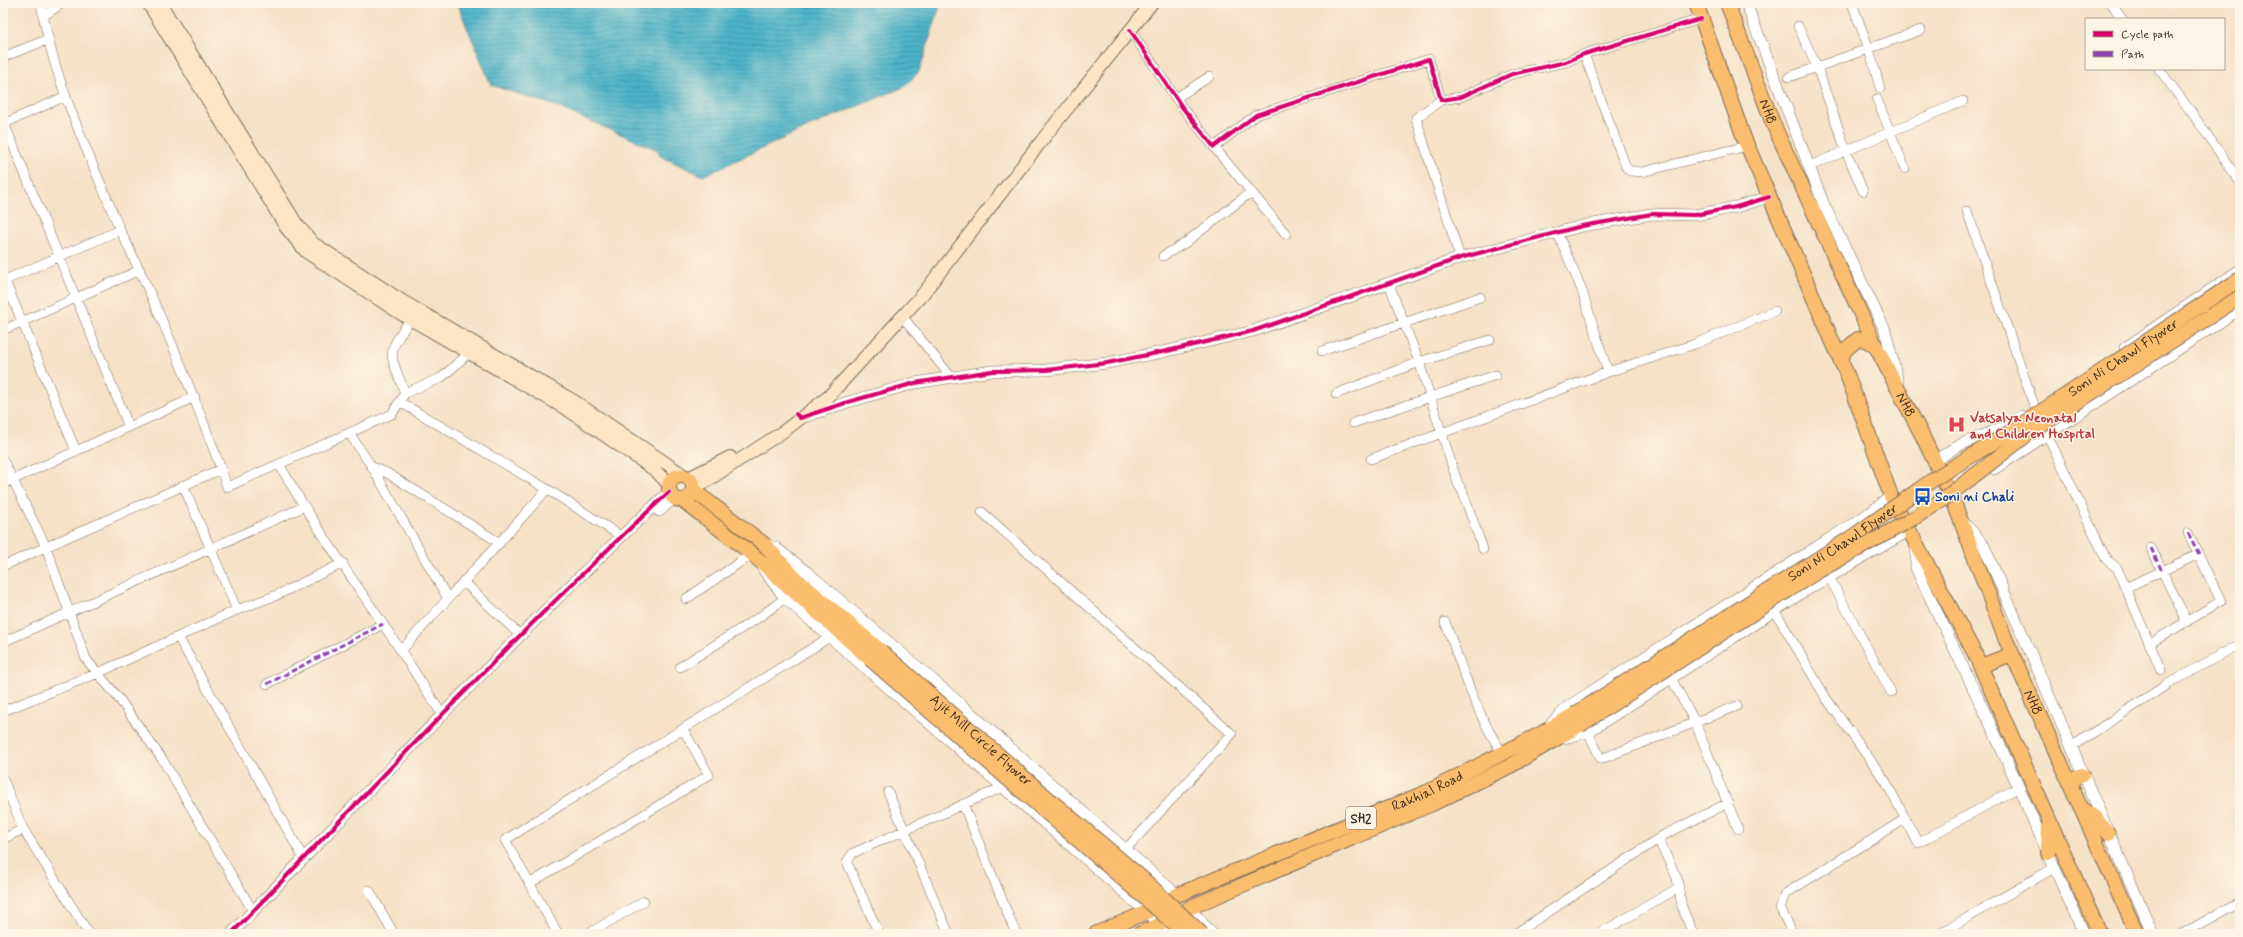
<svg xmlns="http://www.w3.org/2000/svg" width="2243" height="937" font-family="Mynerve,sans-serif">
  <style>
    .water { fill: url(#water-rules); stroke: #436f74 }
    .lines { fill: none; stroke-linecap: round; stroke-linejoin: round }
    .minor-casing { stroke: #7c6a59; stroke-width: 10 }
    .tertiary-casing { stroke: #7c6a59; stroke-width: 12 }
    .secondary-casing { stroke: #7c6a59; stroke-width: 14 }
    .primary-casing { stroke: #7c6a59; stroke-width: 16 }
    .minor { stroke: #fff; stroke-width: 9 }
    .tertiary { stroke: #fff; stroke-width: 11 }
    .secondary { stroke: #fde5c5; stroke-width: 12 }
    .primary { stroke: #fbbd6e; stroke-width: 14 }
    .primary-bridge-casing { stroke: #7c6a59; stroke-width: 16; stroke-linecap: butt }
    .primary-bridge { stroke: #fbbd6e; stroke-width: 14 }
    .quiet { stroke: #8e44ad; stroke-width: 3; stroke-dasharray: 6 3; stroke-linecap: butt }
    .cycleway-casing { stroke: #fcf5e5; stroke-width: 6 }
    .cycleway { stroke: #d6006c; stroke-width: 4 }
    .labels { text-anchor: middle; stroke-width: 3; stroke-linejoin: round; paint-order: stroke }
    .shield { fill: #fcf5e5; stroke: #75675a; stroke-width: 1 }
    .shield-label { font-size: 13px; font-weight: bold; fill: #3b2a1e }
    .street-label { font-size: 14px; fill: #3b2a1e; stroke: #fcf5e5 }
    .health-label { font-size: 14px; font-weight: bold; fill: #be3a42; stroke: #fcf5e5; text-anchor: start }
    .transit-label { font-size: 14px; font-weight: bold; fill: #164399; stroke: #fcf5e5; text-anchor: start }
  </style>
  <defs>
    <pattern id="water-rules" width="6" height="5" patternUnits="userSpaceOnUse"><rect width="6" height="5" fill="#4bb4c9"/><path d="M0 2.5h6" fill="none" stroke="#4093a3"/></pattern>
  </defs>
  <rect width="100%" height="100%" fill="#fcf5e5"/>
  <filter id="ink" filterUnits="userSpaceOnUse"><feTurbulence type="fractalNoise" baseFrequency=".025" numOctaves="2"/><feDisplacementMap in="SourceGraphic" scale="8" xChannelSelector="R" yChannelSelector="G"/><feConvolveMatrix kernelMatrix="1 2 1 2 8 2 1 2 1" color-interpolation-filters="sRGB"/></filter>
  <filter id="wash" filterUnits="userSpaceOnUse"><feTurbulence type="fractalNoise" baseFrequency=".012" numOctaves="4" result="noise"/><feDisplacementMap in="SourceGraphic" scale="16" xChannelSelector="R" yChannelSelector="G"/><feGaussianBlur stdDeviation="0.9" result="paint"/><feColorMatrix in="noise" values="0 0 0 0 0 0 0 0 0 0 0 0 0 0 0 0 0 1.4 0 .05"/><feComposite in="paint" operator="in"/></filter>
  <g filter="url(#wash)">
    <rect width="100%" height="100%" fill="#f5e1c6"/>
    <path class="water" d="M457,3H941L919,72L904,87L808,127L703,176L660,156L658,150L550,104L491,85Z"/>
  </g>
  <g filter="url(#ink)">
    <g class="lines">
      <defs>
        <path id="minor" d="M41,3C53,81 90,156 120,230
          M1852,3L1869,49L1880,88
          M2111,3L2122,19
          M43,16L63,3
          M1798,26L1817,67L1921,30
          M1130,30L1182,107L1214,147L1256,115L1429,59L1441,100L1461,97L1512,74L1566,62L1584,54L1701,19
          M1584,54L1626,167L1630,171L1642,172L1747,146
          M3,57L49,39
          M2159,69L2192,113L2240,182
          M1789,77L1817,67L1846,151L1863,191
          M1176,98L1209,77
          M1877,99L1905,169
          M1441,100L1416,118L1460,258
          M4,123L129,427
          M3,124L66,96
          M1214,147L1286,234
          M1810,166L1963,101
          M1967,211L2035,408
          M1557,232L1581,288L1608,372
          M1163,256L1185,243L1251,192
          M3,276L76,451
          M3,281L120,230C159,307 191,388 221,469
          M1389,284L1419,362L1458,484L1462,490L1483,549
          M902,316L951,377
          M3,330L140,270
          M1322,351L1480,297
          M405,393C390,352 384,356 411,319
          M1336,394L1419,362L1490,340
          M1353,423L1496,375
          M349,433L372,467L387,473L500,543
          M2047,434L2106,559L2117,568L2161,670
          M1371,459L1608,372L1695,344L1775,311
          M3,460L46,547L86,659L120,700L162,759L253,911
          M279,464C316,529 360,589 401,651C449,596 500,544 547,489L400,402
          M372,467L447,597
          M3,484L195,397
          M183,485L237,610
          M547,489L621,536
          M982,512L1232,734L1126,849
          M2151,548L2187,622
          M3,566L221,469L227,487L392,414L405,393L441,378L469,353
          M1829,577L1891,692
          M463,581L521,636
          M2125,588L2199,554
          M686,599L752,554
          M1775,611L1826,698L1886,782L1918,843L2019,787
          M1445,622C1462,666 1476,715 1503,754
          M178,637L304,859
          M3,642L303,507
          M2149,644L2221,601L2188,533
          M401,651L443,716
          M680,667L761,616L785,598
          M1671,678L1695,722L1738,829
          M267,684L383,624
          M3,711L98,673L237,610L277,595L343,563
          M1588,732L1601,759L1737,706
          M2071,747L2168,684L2240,644
          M3,779L23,829
          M888,792L949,934
          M963,804L1016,934
          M3,839L23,829L89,934
          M1658,839L1677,878L1682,907L1693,934
          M529,884L709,775L683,729
          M369,890L394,934
          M558,934L505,840L830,637
          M588,934L644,901
          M879,934L847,862L853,853L1003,787
          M1515,934L1664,835L1728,803
          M1599,934L1678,888
          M1793,934L1780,908L1785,894L1905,819
          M1939,934L2054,868
          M2182,934L2240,902"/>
        <path id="tertiary" d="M1746,3L1824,205L1885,330L1898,382
          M2125,348L2240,270
          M804,417L848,402L915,383L992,371L1046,370L1107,363L1167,351L1253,331L1460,258L1582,226L1652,214L1695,215L1736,207L1769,197
          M1934,462L1957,446L2013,423L2022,416
          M1994,469L2240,309
          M659,511L674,498
          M1964,523L1983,544L2153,934
          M1916,543V568L1994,732L2084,934
          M768,545L776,548L808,573L949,694L1177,895
          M763,569L785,598L1147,912
          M1551,724L1569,706L1870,513L1891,496
          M1564,738L1588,732L1803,592L1910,530
          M1189,908L1212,934
          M1152,909L1147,912L1171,934
          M231,934C375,785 517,632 669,492"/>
        <path id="secondary" d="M148,3L287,229L306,252L398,312L568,410L656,471L669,485
          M160,3L296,223L313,243L404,302L574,401L685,476
          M688,478L730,457
          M693,490L784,431L828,397L922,295L1050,130L1152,3"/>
        <g id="primary">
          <path d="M1696,3L1744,138L1848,377L1891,496L1975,654L2100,934"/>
          <path id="s1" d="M1727,3L1774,126L1876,347L1922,435L1953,500L2005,638L2137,934"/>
          <path d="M1841,362L1844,351L1858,339L1866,340L1876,347"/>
          <circle cx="681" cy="488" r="12"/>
          <path d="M693,490L764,544L795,578L881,651"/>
          <path d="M682,500L752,554L870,659"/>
          <path d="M1981,666L2012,654"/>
          <path d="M2068,781L2082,775"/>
          <path d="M2083,810L2094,817L2108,833"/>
          <path d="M2048,853L2049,824"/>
          <path id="s2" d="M1177,895L1427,792L1542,733L1575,714"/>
          <path d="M1189,908L1432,804L1510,766L1580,725"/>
          <path d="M1095,934L1147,912"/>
          <path d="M1139,934L1161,924"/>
        </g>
      </defs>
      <use href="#minor" class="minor-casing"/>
      <use href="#tertiary" class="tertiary-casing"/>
      <use href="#secondary" class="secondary-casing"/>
      <use href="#primary" class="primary-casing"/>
      <use href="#minor" class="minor"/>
      <use href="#tertiary" class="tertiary"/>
      <use href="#secondary" class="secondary"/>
      <use href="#primary" class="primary"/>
      <defs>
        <g id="primary-bridge">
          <path id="s3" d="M881,651L1043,794L1142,878L1202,934"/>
          <path d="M870,659L1186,934"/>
          <path id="s4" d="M1575,714L1852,537L1934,479L2018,427L2240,279"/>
          <path d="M1580,725L1815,573L1914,518L1944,499L2028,434L2240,297"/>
        </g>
      </defs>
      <use href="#primary-bridge" class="primary-bridge-casing"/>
      <use href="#primary-bridge" class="primary-bridge"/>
      <path class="quiet" d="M2188,533L2199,554
        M2151,548L2162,571
        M267,684L383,624"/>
      <defs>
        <path id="cycleway" d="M1130,30L1182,107L1214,147L1256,115L1429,59L1441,100L1461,97L1512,74L1566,62L1584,54L1701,19
          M796,414L800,418L848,402L915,383L992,371L1046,370L1107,363L1167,351L1253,331L1460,258L1582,226L1652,214L1695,215L1736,207L1769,197
          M231,934C375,785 517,632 669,492"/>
      </defs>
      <use href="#cycleway" class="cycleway-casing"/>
      <use href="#cycleway" class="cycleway"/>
    </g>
  </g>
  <defs>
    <symbol id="hospital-bare" viewBox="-9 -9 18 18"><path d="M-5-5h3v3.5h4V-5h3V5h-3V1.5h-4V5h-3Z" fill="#e0444e" stroke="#fcf5e5" stroke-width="2.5" paint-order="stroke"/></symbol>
    <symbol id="bus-bare" viewBox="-9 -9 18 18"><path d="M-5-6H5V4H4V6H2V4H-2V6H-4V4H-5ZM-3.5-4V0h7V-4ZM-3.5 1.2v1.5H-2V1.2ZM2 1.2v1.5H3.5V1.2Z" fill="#1a4fb4" stroke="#fcf5e5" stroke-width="2.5" paint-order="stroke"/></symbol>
  </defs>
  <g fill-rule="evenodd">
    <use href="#hospital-bare" x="1944" y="412" width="25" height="25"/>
    <use href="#bus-bare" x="1910" y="484" width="25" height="25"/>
  </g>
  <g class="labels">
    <rect class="shield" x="1346" y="807" width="30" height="22" rx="3"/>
    <g class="shield-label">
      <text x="1361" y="823">SH2</text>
    </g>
    <g class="street-label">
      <text dy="5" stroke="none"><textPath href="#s1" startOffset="116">NH8</textPath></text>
      <text dy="5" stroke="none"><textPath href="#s4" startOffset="654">Soni Ni Chawl Flyover</textPath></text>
      <text dy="5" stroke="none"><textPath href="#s1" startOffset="440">NH8</textPath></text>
      <text dy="5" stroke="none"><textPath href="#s4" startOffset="318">Soni Ni Chawl Flyover</textPath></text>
      <text dy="5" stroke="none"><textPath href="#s1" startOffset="764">NH8</textPath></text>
      <text dy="5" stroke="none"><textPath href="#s3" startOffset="134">Ajit Mill Circle Flyover</textPath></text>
      <text dy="5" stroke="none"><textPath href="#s2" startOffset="271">Rakhial Road</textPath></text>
    </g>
    <g class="health-label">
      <text x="1970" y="422">Vatsalya Neonatal<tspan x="1970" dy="16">and Children Hospital</tspan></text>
    </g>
    <g class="transit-label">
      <text x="1935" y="501">Soni ni Chali</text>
    </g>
  </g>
  <rect width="2243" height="937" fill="none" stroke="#fcf5e5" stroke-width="16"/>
  <rect x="2085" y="18" width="140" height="52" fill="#fcf5e5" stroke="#afa495"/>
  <rect x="2093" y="31" width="20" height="6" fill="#d6006c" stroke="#afa495"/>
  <text x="2121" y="38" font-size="12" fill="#3b2a1e">Cycle path</text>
  <rect x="2093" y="51" width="20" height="6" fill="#8e44ad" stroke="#afa495"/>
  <text x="2121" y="58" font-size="12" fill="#3b2a1e">Path</text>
</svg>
